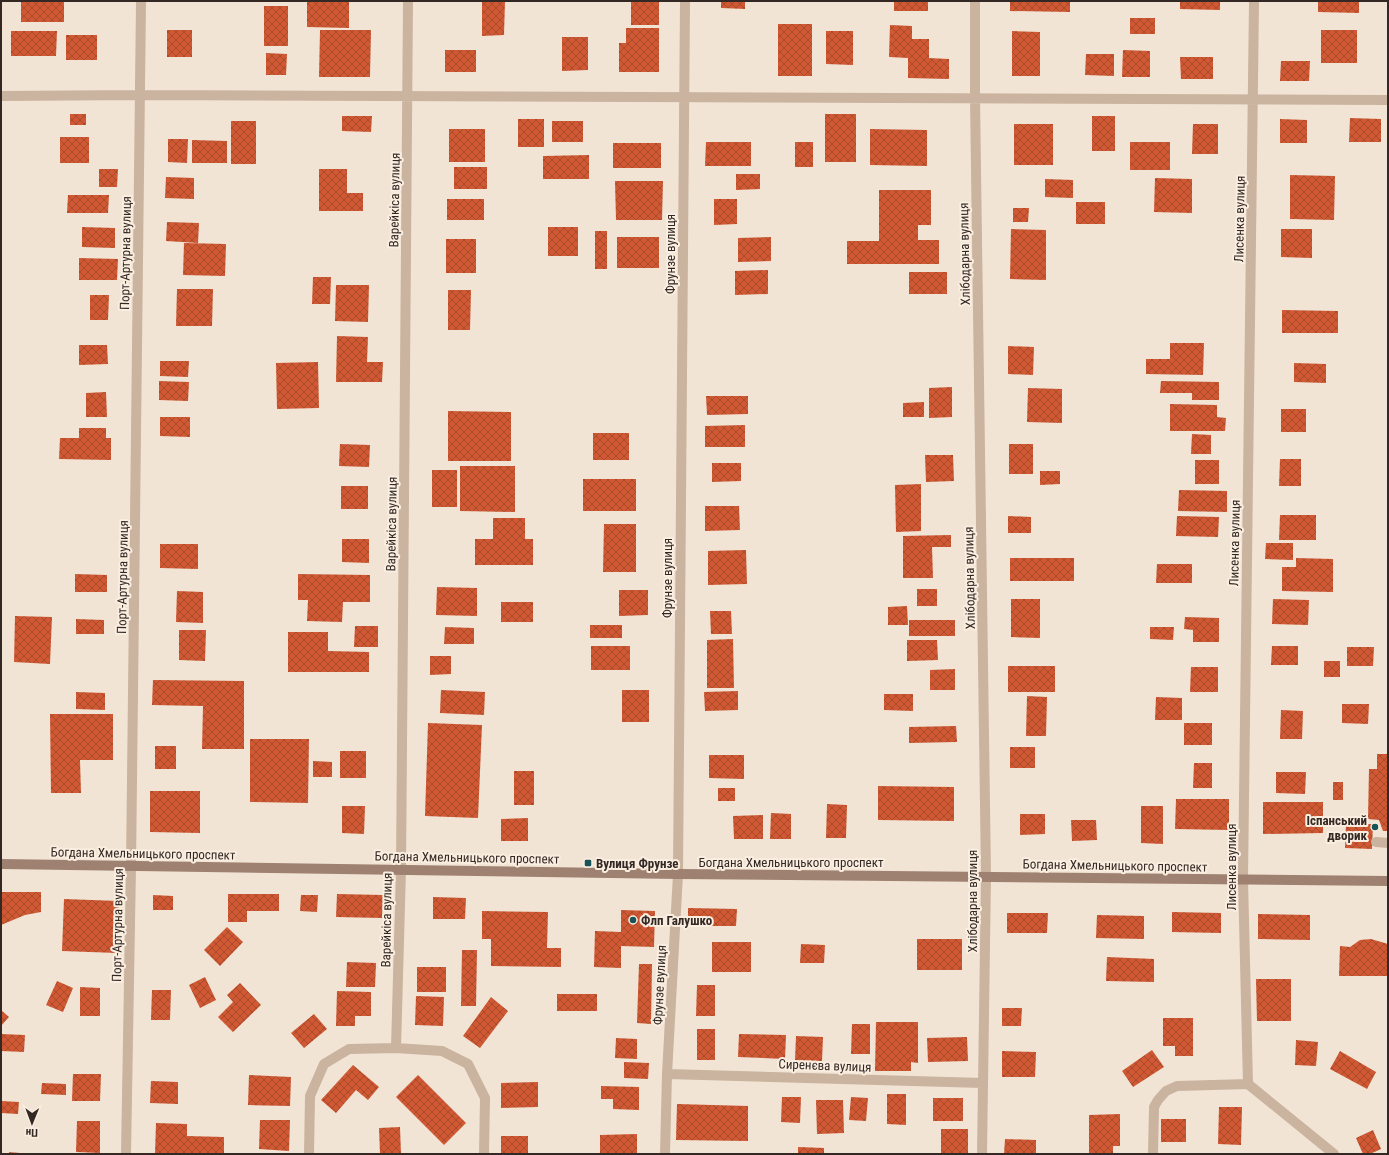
<svg xmlns="http://www.w3.org/2000/svg" width="1389" height="1155" font-family="'Roboto Condensed',sans-serif">
  <style>
    .building { fill: url(#building-cross-hatch) }
    .lines { fill: none; stroke-linecap: round; stroke-linejoin: round }
    .service { stroke: #cab39f; stroke-width: 10 }
    .minor { stroke: #cab39f; stroke-width: 10 }
    .secondary { stroke: #9e8171; stroke-width: 10 }
    .poi-dot { fill: #175357; stroke: #faeee0; stroke-width: 1.5 }
    .labels { text-anchor: middle; stroke-width: 4; stroke-linejoin: round; paint-order: stroke }
    .street-label { font-size: 13px; fill: #332823; stroke: #faeee0 }
    .poi-label { font-size: 13px; font-weight: bold; fill: #332823; stroke: #faeee0; text-anchor: start }
  </style>
  <defs>
    <pattern id="building-cross-hatch" width="8" height="8" patternUnits="userSpaceOnUse"><rect width="8" height="8" fill="#d05934"/><path d="M0 0l8 8M0 8l8-8" fill="none" stroke="#a94a2c"/></pattern>
  </defs>
  <rect width="100%" height="100%" fill="#f2e4d4"/>
  <path class="building" d="M21,1H64V22H21Z
    M307,1H349V28L307,27Z
    M482,1H505L504,35L482,36Z
    M631,1H659V25H631Z
    M721,1H745V9L721,8Z
    M894,1H928V11H894Z
    M1010,1H1070V12L1010,11Z
    M1180,1H1220V10L1180,9Z
    M1318,1H1359V13L1318,12Z
    M264,6H288V46H264Z
    M1130,18H1155V34H1130Z
    M778,24H812V76H778Z
    M890,25L912,26V39H929V58L949,59V79L908,78V58L889,57Z
    M626,28H659V72H619V43H626Z
    M167,30H192V57H167Z
    M320,30H371L370,77H319Z
    M1321,30H1357V63H1321Z
    M11,31H57L56,56H11Z
    M826,31H853V65L826,64Z
    M1012,31L1040,32V76H1012Z
    M66,35H97V60H66Z
    M562,37H588V70L562,71Z
    M445,50H476V72H445Z
    M1123,50L1150,51V77H1122Z
    M266,53L287,54L286,75H266Z
    M1086,54H1114V76L1085,75Z
    M1180,57H1213V79H1181Z
    M1281,61H1310L1309,81H1280Z
    M70,114H86V125H70Z
    M825,114H856V162H825Z
    M342,116H372L371,132L342,131Z
    M1092,116H1115V151H1092Z
    M1350,118L1381,119V142H1349Z
    M518,119H544V147H518Z
    M1280,119L1307,120V143H1280Z
    M231,121H256V164H231Z
    M552,121H583V142H552Z
    M1014,124H1053V165H1014Z
    M1193,124H1218V154H1192Z
    M449,129H485V162H449Z
    M870,129L927,130V166L870,165Z
    M60,137H89V163H60Z
    M168,139H188L187,163L168,162Z
    M192,140L227,141V163H192Z
    M706,142H751V166H705Z
    M795,142H813V167H795Z
    M1130,142H1170V170H1130Z
    M613,143H661V168H613Z
    M589,155V179H543V156Z
    M454,167H487V189H454Z
    M99,169H118L117,187H99Z
    M319,169H347V193H363V211H319Z
    M736,174H760V189L736,190Z
    M1290,175L1335,176L1334,220L1290,219Z
    M166,177L194,178V199L165,198Z
    M1155,178L1192,179V213L1154,212Z
    M1045,179L1073,180V198L1045,197Z
    M615,181H663L662,220H616Z
    M879,190H931V225H918V240H939V264H847V241H879Z
    M68,195H109L108,213H67Z
    M447,199H484V220H447Z
    M714,199H737V224L714,225Z
    M1076,202H1105V224H1076Z
    M1013,208H1029L1028,222H1013Z
    M167,222L199,223L198,243L166,241Z
    M82,227L115,228V248L82,247Z
    M548,227H578V256H548Z
    M1011,229L1046,230V280L1010,279Z
    M1281,229H1312V258L1281,257Z
    M595,231H607V269H595Z
    M617,237H659V268H617Z
    M771,237V261L738,262V238Z
    M446,239H476V273H446Z
    M184,243L226,244L225,276L183,275Z
    M79,258L118,259L117,280H79Z
    M768,270V294L735,295V271Z
    M909,272H947V294H909Z
    M313,277H331L330,304H312Z
    M336,285H369L368,322L335,321Z
    M177,289H213L212,326H176Z
    M448,290H471L470,330H448Z
    M90,295H109L108,320H90Z
    M1282,310L1338,311V333H1282Z
    M337,336L368,337L367,362H383L382,382H336Z
    M1170,343H1204L1203,375L1146,374V359H1170Z
    M79,345H107L108,364L79,365Z
    M1008,346L1034,347L1033,375L1008,374Z
    M160,361H189L188,377L160,376Z
    M318,362L319,408L277,409L276,363Z
    M1294,363L1326,364V383L1294,382Z
    M159,381L189,382L188,401L159,400Z
    M1161,381L1219,382V400H1192V393H1160Z
    M952,387V417L929,418V388Z
    M1028,388L1062,389V423L1027,422Z
    M106,392L107,417H86V393Z
    M706,396H748V414L707,415Z
    M924,402V417H903V403Z
    M1170,404L1217,405V417L1226,418L1225,431H1170Z
    M1281,409H1306V432H1281Z
    M448,411L511,412V461H448Z
    M160,417H190V437L160,436Z
    M745,425V447H705V426Z
    M79,428H106V438H111V460L59,459L60,438H79Z
    M593,433H629V460H593Z
    M1192,434L1211,435V454H1191Z
    M340,444L370,445L369,467L339,466Z
    M1009,444H1033V474H1009Z
    M925,455H953L954,481L926,482Z
    M1280,459H1301V486H1279Z
    M1195,460H1219V484H1195Z
    M712,463H741V481L712,482Z
    M460,466H515V512L460,511Z
    M432,470H457V507H432Z
    M1040,471H1060V484L1040,485Z
    M583,479H636V511H583Z
    M921,484V531L896,532L895,485Z
    M341,486H368V509H341Z
    M1179,490L1227,491V512L1178,511Z
    M705,506H739L740,530L705,531Z
    M1280,515H1316V540H1279Z
    M1008,516L1031,517V533H1008Z
    M1177,516L1219,517L1218,537L1176,536Z
    M493,518H525V539H533V565H475V539H493Z
    M604,524H636V572H603Z
    M951,535V547H932L933,578H903V536Z
    M342,539H369V563L342,562Z
    M1266,543H1293V560L1265,559Z
    M160,544H198V569L160,568Z
    M746,550L747,584L708,585V551Z
    M1010,558H1074V581H1010Z
    M1296,558L1333,559V592L1282,591V567H1296Z
    M1157,564H1192V583H1156Z
    M75,574L107,575V592H75Z
    M298,574L370,575V602H343L342,622L307,621L308,600H298Z
    M437,587L477,588V616L436,615Z
    M917,589H937V606H917Z
    M619,590H648V615L619,616Z
    M177,591L203,592V623L176,622Z
    M1011,599H1040V638L1011,637Z
    M1273,599L1309,600L1308,625L1272,624Z
    M501,602H533V622H501Z
    M907,606L908,625H888V607Z
    M710,611H731L732,634H711Z
    M15,616L52,617L50,664L14,662Z
    M1185,617L1219,618V642H1193V630L1184,629Z
    M76,619L104,620V634H76Z
    M909,620H955V636H909Z
    M590,625H622V638H590Z
    M355,626H378V647H354Z
    M445,627L474,628V644H444Z
    M1150,627H1174L1173,640L1150,639Z
    M179,630H206L205,661L179,660Z
    M288,632H328V651L369,652V672H288Z
    M733,639L734,688H707V640Z
    M907,640H937L938,660L907,661Z
    M591,646H630V670H591Z
    M1272,646H1298V665H1271Z
    M1347,647H1374L1373,666H1347Z
    M430,656H451V674L430,675Z
    M1324,661H1340V677H1324Z
    M1008,666H1055V692H1008Z
    M1191,667H1218V692H1190Z
    M955,669V690H930V670Z
    M153,680L244,681V749H202L203,706L152,705Z
    M441,690L485,692L484,715L440,713Z
    M622,690H649V722H622Z
    M738,691V710L705,711L704,692Z
    M76,692L105,693V710L76,709Z
    M884,694H913V711L884,710Z
    M1027,696L1047,697L1046,736H1026Z
    M1156,697L1182,698V720H1155Z
    M1342,704H1369L1368,724L1342,723Z
    M1281,710L1303,711L1302,739H1280Z
    M50,714H113V760H80L81,793H51Z
    M428,723L482,725L478,818L425,816Z
    M1184,723H1212V745H1184Z
    M956,726L957,742L909,743V727Z
    M250,739H309L308,803L250,802Z
    M155,746H176V769H155Z
    M1010,747H1035V768H1010Z
    M340,751H366V778H340Z
    M1377,754H1388V831H1383L1379,820L1368,819L1369,769H1377Z
    M709,755H744V779L709,778Z
    M313,761L332,762V777H313Z
    M1194,763H1212V788H1193Z
    M514,771H534V805H514Z
    M1276,772H1306L1305,794L1276,793Z
    M1333,782H1343V800H1333Z
    M878,786L954,787V821L878,820Z
    M718,788H735V801H718Z
    M150,791H200V833L150,832Z
    M1176,799H1229V830L1175,829Z
    M1263,802H1323V833L1263,834Z
    M827,804L847,805L846,838H826Z
    M342,806H365L364,834L342,833Z
    M1141,806H1163V844L1141,843Z
    M771,813L791,814V839H770Z
    M1020,814H1045V834L1020,835Z
    M763,815V839H734L733,816Z
    M528,818V841H501V819Z
    M1071,820H1096L1097,840L1072,841Z
    M1346,824H1373L1372,849L1345,848Z
    M1,892H41V912L25,915L1,925Z
    M228,894H279V911H247V922H228Z
    M337,894L383,895L382,918L336,917Z
    M153,895L173,896V910H153Z
    M301,895H318L317,912L300,911Z
    M433,897L466,898L465,919H433Z
    M64,899L119,901L117,953L62,951Z
    M688,908L737,909L736,926H688Z
    M621,910L655,911L654,947L621,946V968L594,967L595,931L621,932Z
    M482,911L548,912L547,948H561V967L491,966V939H482Z
    M1172,912L1221,913V933L1172,932Z
    M1007,913H1048L1047,933H1007Z
    M1258,914L1310,915V940L1258,939Z
    M1097,915L1144,916V939L1096,938Z
    M227,927L243,942L220,966L204,950Z
    M917,939H962V970H917Z
    M1371,939L1388,944V976H1339L1340,946L1350,947L1360,940Z
    M712,942H751V972H712Z
    M801,944L825,945L824,963H800Z
    M462,950H477L476,1006H461Z
    M1107,957L1154,959V982L1106,981Z
    M347,962L376,963L375,987H346Z
    M639,964H652L651,1024L637,1023Z
    M417,967H446V992H417Z
    M205,977L216,1000L200,1008L189,985Z
    M1256,979H1291V1021H1257Z
    M57,981L73,988L63,1012L46,1005Z
    M240,983L261,1005L233,1032L218,1017L233,1002L227,995Z
    M697,985H715V1016H696Z
    M80,987L100,988V1016H80Z
    M152,990H171L170,1020H151Z
    M337,991L371,992V1016H355V1026H336Z
    M557,994H597V1011H557Z
    M416,996L444,997L443,1026L415,1025Z
    M491,997L508,1011L480,1048L463,1036Z
    M1002,1008H1022L1021,1026H1002Z
    M1,1010L9,1017L1,1026Z
    M314,1014L327,1029L304,1048L291,1033Z
    M1163,1018H1193V1056H1175V1046H1163Z
    M876,1022H918V1063L911,1062V1071H875Z
    M852,1024H870V1054H851Z
    M697,1029H715V1060H697Z
    M1,1034L25,1035L24,1052L1,1051Z
    M739,1034L786,1035L785,1059L738,1057Z
    M796,1036L823,1037L822,1061L795,1060Z
    M967,1037L968,1061L928,1062L927,1038Z
    M616,1038L637,1039V1059L615,1058Z
    M1296,1040L1318,1042L1316,1066L1295,1065Z
    M1152,1050L1164,1067L1133,1087L1122,1071Z
    M1002,1051L1036,1052L1035,1077H1002Z
    M1340,1051L1376,1072L1367,1089L1330,1069Z
    M624,1062L649,1063L648,1079L624,1078Z
    M353,1065L379,1087L368,1100L356,1090L336,1113L321,1100Z
    M73,1074H101L100,1101H72Z
    M249,1075L291,1077L290,1106L248,1105Z
    M418,1075L466,1123L444,1145L396,1097Z
    M151,1081L178,1082V1104L150,1103Z
    M538,1082V1107L501,1108V1083Z
    M42,1083L66,1084V1095L41,1094Z
    M601,1086L639,1087V1110L613,1109V1099H601Z
    M887,1094H906V1125L887,1124Z
    M782,1097H801L800,1123L781,1122Z
    M851,1097L868,1098L866,1121L849,1120Z
    M933,1098H963V1121H933Z
    M816,1100H843L844,1133L817,1134Z
    M1,1101L19,1102L18,1114L1,1113Z
    M677,1104L748,1106V1141L676,1140Z
    M1219,1107H1242L1241,1145L1218,1144Z
    M1120,1114V1146H1113V1154H1089V1115Z
    M1161,1119H1186V1142H1161Z
    M260,1120H290L289,1151L259,1149Z
    M77,1121H100V1153L76,1152Z
    M156,1123L187,1124V1136L224,1137V1154H155Z
    M400,1127L401,1154H380L379,1128Z
    M941,1129H968V1154H941Z
    M1373,1130L1381,1149L1370,1154H1363L1356,1138Z
    M637,1134V1154H600V1135Z
    M501,1136H528V1154H501Z
    M1005,1139L1036,1140V1154H1004Z
    M798,1147L824,1148V1154H798Z
    M9,1152L20,1153V1154H9Z"/>
  <g class="lines">
    <path class="service" d="M1376,842L1388,843"/>
    <path class="minor" d="M975,1V98L986,876L982,1154
      M1,96L140,95L1388,100
      M396,1048L401,869L408,1
      M667,1074L983,1083
      M1248,1084L1243,879L1254,1
      M126,1154L131,866L141,1
      M309,1154L310,1096L324,1064L349,1049L396,1048L442,1051L468,1064L485,1098L484,1154
      M665,1154L667,1074L678,874L685,1
      M1153,1154L1154,1107L1158,1100L1166,1091L1177,1086L1248,1084L1334,1154"/>
    <path class="secondary" d="M1,864L678,874L1388,881"/>
  </g>
  <g class="poi-dot">
    <circle cx="1375" cy="827" r="4"/>
    <rect x="584" y="859" width="8" height="8" rx="2"/>
    <circle cx="633" cy="920" r="4"/>
  </g>
  <g class="labels">
    <g class="street-label">
      <text transform="translate(394 200) rotate(-89)" y="5">Варейкіса вулиця</text>
      <text transform="translate(1239 219) rotate(-89)" y="5">Лисенка вулиця</text>
      <text transform="translate(125 253) rotate(-89)" y="5">Порт-Артурна вулиця</text>
      <text transform="translate(670 254) rotate(-90)" y="5">Фрунзе вулиця</text>
      <text transform="translate(964 254) rotate(-91)" y="5">Хлібодарна вулиця</text>
      <text transform="translate(391 524) rotate(-89)" y="5">Варейкіса вулиця</text>
      <text transform="translate(1234 543) rotate(-89)" y="5">Лисенка вулиця</text>
      <text transform="translate(122 577) rotate(-89)" y="5">Порт-Артурна вулиця</text>
      <text transform="translate(667 578) rotate(-90)" y="5">Фрунзе вулиця</text>
      <text transform="translate(969 578) rotate(-91)" y="5">Хлібодарна вулиця</text>
      <text transform="translate(143 853) rotate(1)" y="5">Богдана Хмельницького проспект</text>
      <text transform="translate(467 857) rotate(1)" y="5">Богдана Хмельницького проспект</text>
      <text x="791" y="867">Богдана Хмельницького проспект</text>
      <text transform="translate(1115 865) rotate(1)" y="5">Богдана Хмельницького проспект</text>
      <text transform="translate(1231 867) rotate(-90)" y="5">Лисенка вулиця</text>
      <text transform="translate(972 901) rotate(-90)" y="5">Хлібодарна вулиця</text>
      <text transform="translate(386 920) rotate(-89)" y="5">Варейкіса вулиця</text>
      <text transform="translate(117 925) rotate(-89)" y="5">Порт-Артурна вулиця</text>
      <text transform="translate(659 985) rotate(-87)" y="5">Фрунзе вулиця</text>
      <text transform="translate(825 1065) rotate(2)" y="5">Сиренєва вулиця</text>
    </g>
    <g class="poi-label">
      <text x="1367" y="825" text-anchor="end">Іспанський<tspan x="1367" dy="15">дворик</tspan></text>
      <text x="596" y="868">Вулиця Фрунзе</text>
      <text x="641" y="925">Флп Галушко</text>
    </g>
  </g>
  <rect width="1389" height="1155" fill="none" stroke="#332823" stroke-width="4"/>
  <g transform="translate(32 1123) rotate(181)" stroke="#faeee0" stroke-width="3" paint-order="stroke">
  <path d="M0-3L7 15L0 10L-7 15Z" fill="#332823"/>
  <text y="-6" font-size="11" font-weight="bold" text-anchor="middle" fill="#332823">Пн</text>
  </g>
</svg>
